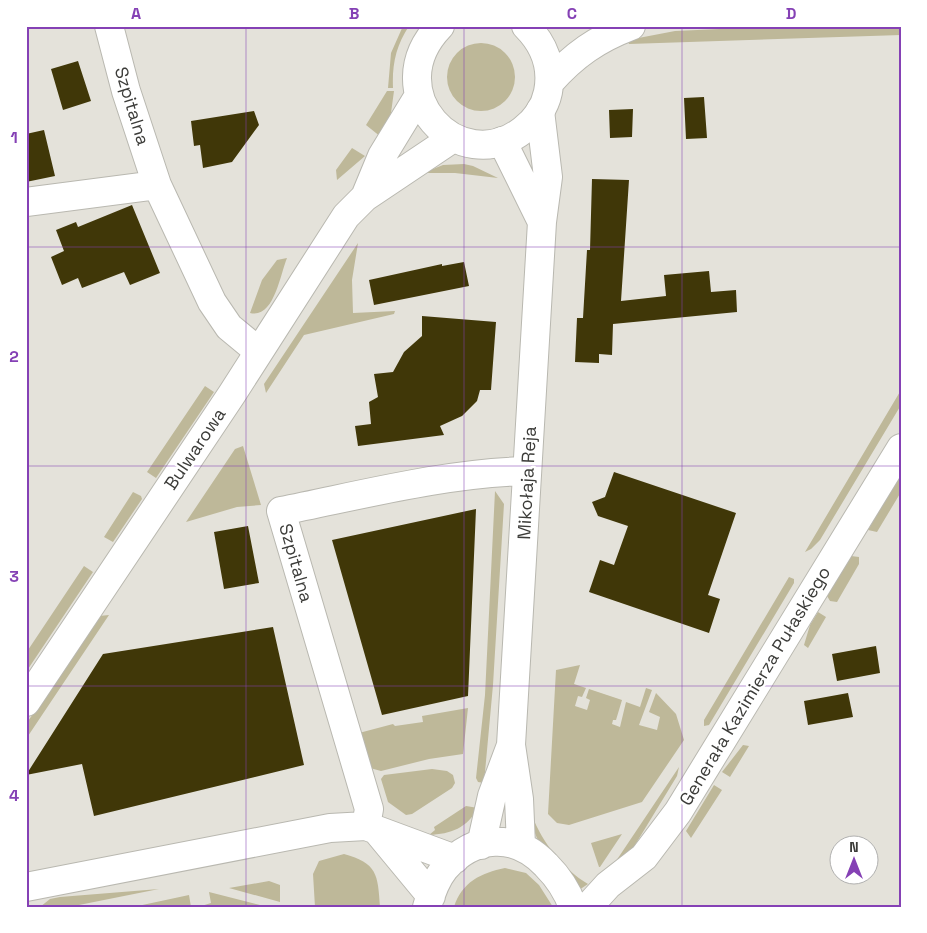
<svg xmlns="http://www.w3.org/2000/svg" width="927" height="933" font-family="'Space Grotesk',sans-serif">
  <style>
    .green { fill: #beb899 }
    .building { fill: #403708 }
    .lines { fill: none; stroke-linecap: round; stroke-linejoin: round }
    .minor-casing { stroke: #b9b8b0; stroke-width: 30 }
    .major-casing { stroke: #b9b8b0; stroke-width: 30 }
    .minor { stroke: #fff; stroke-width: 28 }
    .major { stroke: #fff; stroke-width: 28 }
    .grid { fill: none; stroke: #8541b5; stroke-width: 1; stroke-opacity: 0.55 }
    .labels { text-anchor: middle; stroke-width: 5; stroke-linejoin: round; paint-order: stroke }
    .street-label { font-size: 18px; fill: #3c3c39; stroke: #fff }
    .neatline { fill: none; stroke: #8541b5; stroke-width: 2 }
    .grid-label { font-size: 16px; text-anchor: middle; font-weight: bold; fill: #8541b5 }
  </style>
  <rect width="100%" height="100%" fill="#e4e2da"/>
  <path class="green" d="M403,26H409C396,46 392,64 393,88H388L391,53Z
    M786,26H901V35L629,44L628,40L675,31Z
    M447 77a34 34 0 1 1 68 0a34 34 0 1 1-68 0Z
    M387,91H394L391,113L381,137L366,125Z
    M352,148L365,156L337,180L336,170Z
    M464,164L473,166L498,178L455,173H423L443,165Z
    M358,243L352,280L353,313L395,311L394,314L304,335L266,393L264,384Z
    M287,258C280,275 274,319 250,313L262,280L277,260Z
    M205,386L214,392L156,478L147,472Z
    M901,390V405L820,540L811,549L805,552Z
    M243,446L261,505L237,507L186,522L235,449Z
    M899,476L901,492L877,532L868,530Z
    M495,491L504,504L493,685L484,783L478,782L476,778L485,695Z
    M133,492L141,496L142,499L113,542L104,537Z
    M851,556L859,557V564L837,602L830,601L827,596Z
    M84,566L93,572L26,672V653Z
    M789,577L794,579V583L709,725L704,726V720Z
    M818,612L826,617L808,648L804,645L810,625Z
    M109,615L26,739V724L35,711L99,616Z
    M580,665L574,684L586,688L582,697L578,696L575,706L587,710L590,700L586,698L589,689L622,700L616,720H613L612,724L620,727L626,702L640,707L646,688L652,690L639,725L657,730L660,717L649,712L656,693L676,714L684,740L642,802L569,825L557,823L548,814L556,670Z
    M468,708L463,754L429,759L381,771L370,768L359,733L393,724L395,726L423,722L422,716Z
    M743,745L749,746L730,777L722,772Z
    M679,767L677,776L632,850L610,870Z
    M432,769L447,771L453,775L455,783L452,788L412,814L406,815L388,802L381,779L384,775Z
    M714,785L722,790L691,838L686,831Z
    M466,806L478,808C467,828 451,834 429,835L435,830L434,827Z
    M532,816C543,843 563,869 588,884L576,892C560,871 531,843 532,816Z
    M622,834L600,867H599L591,843Z
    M344,854C377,863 378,874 380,907H315L313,874L319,861Z
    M505,868L526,873L539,885L553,907H454C462,882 481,873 505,868Z
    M269,881L280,885V902L229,888Z
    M159,889L69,907H40L50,899L60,897Z
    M209,892L268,907H198L211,903Z
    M189,895L191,907H133Z"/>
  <path class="building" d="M78,61L91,101L63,110L51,69Z
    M704,97L707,138L686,139L684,98Z
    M633,109L632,137L610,138L609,110Z
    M254,111L259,125L232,162L203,168L200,145L194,146L191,121Z
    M44,130L55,176L26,182V134Z
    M592,179L629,180L621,301L666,296L664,275L709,271L711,292L736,290L737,312L613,324L612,355L599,354V363L575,362L577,318H583L587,250H590Z
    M132,205L160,273L130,285L124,272L82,288L78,278L62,285L51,257L64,251L56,230L76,222L78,227Z
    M464,262L469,286L374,305L369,280L442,264V266Z
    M422,316L496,322L491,390H480L477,401L462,416L440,426L444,435L358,446L355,426L371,424L369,402L378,397L374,374L393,372L404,352L422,336Z
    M614,472L736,513L708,595L720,599L709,633L589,592L600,560L614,565L628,526L598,516L592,502L605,497Z
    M476,509L468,696L382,715L332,540Z
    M248,526L259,583L224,589L214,532Z
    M273,627L304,765L94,816L82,764L26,775L103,654Z
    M876,646L880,673L837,681L832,654Z
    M848,693L853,717L808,725L804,701Z"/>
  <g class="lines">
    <defs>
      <path id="minor" d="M109,26L126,91L157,185L212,302L229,327L258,351
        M502,141L542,222
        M26,202L157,185
        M366,826L369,809L281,511C362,495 445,473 527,471
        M378,832L431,896
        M481,845L492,796L510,748
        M521,845L519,799L511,745L542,222L548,177L540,111
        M26,887L330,828L366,826L455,859
        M427,907C431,893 436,879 445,868C474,835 515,832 546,865C558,877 567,890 573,907
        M588,907L608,885L644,857L678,812L901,448"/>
      <path id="major" d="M440,26C376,92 459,180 523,130C535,121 545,107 548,92C553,67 544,44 526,26
        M550,82C574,55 597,39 631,26
        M365,197L382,156L418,97
        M26,702L232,394L346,216L365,197L453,138"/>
    </defs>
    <use href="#minor" class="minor-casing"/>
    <use href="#major" class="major-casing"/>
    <use href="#minor" class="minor"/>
    <use href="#major" class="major"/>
  </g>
  <path class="grid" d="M246,26V907M464,26V907M682,26V907M26,247H901M26,466H901M26,686H901"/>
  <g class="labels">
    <g class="street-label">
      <text transform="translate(132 106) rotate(73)" y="6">Szpitalna</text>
      <text transform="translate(195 449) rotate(-56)" y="6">Bulwarowa</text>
      <text transform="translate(527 483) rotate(-87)" y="6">Mikołaja Reja</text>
      <text transform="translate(296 563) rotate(74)" y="6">Szpitalna</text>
      <text transform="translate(755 686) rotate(-59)" y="6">Generała Kazimierza Pułaskiego</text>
    </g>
  </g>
  <rect width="927" height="933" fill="none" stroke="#ffffff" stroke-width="55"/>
  <g transform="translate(854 860)"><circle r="24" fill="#ffffff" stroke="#b1b1b0"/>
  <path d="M0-4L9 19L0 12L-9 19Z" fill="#8541b5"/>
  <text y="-8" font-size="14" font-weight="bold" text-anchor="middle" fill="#3c3c39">N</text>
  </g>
  <rect x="28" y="28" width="872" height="878" class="neatline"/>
  <g class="grid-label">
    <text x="136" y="19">A</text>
    <text x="354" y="19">B</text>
    <text x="572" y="19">C</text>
    <text x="791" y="19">D</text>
    <text x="14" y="143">1</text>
    <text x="14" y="362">2</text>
    <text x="14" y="582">3</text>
    <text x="14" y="801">4</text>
  </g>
</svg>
